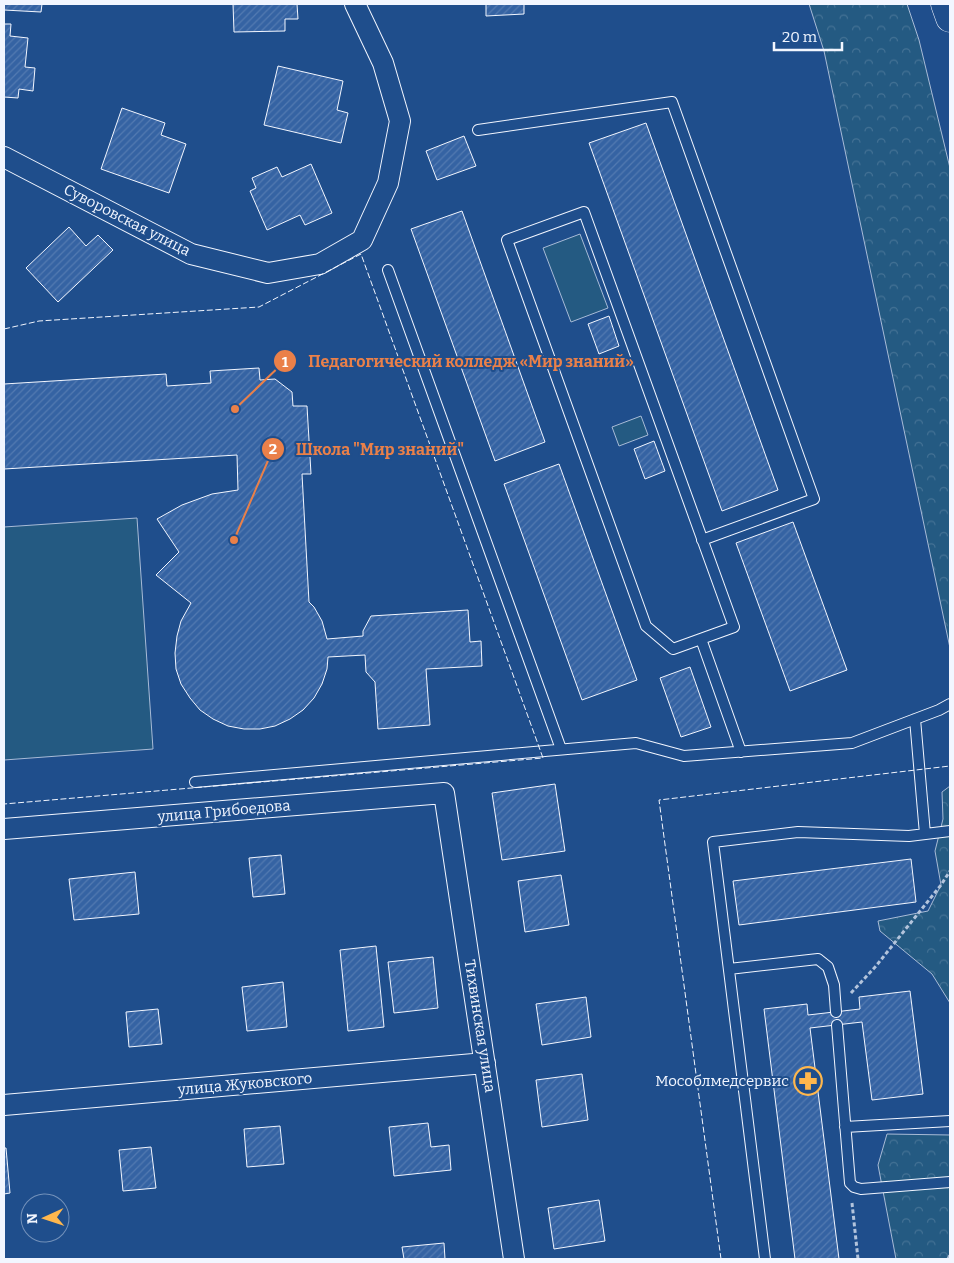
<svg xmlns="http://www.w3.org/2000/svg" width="954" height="1263" font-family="Bitter,serif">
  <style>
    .forest { fill: url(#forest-crowns); stroke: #a8bbd7 }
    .park { fill: #245a82; stroke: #a8bbd7 }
    .building { fill: url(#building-hatch); stroke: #f2f6ff }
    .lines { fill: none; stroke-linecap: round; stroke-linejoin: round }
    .lane-casing { stroke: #f2f6ff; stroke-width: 12 }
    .street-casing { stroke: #f2f6ff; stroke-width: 22 }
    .secondary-casing { stroke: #f2f6ff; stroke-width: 29 }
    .path { stroke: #b3c4dc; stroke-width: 3; stroke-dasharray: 4 2.5; stroke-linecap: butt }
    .lane { stroke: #1f4e8c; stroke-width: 10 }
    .street { stroke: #1f4e8c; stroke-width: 20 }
    .secondary { stroke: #1f4e8c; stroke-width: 28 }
    .fence { stroke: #f2f6ff; stroke-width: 1; stroke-dasharray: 6 2.5; stroke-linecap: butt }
    .labels { text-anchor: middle; stroke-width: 4; stroke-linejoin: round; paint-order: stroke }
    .street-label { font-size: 15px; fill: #f2f6ff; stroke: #1f4e8c }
    .poi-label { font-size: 15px; fill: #f2f6ff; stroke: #1f4e8c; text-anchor: end }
    .leader { fill: none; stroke: #ea8049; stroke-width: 2 }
    .callout-dot { fill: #ea8049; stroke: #1f4e8c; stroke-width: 2 }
    .mark-label { font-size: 15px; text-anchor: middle; font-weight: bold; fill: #fff }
    .callout-label { font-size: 16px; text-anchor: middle; font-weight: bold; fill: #ea8049; stroke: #1f4e8c; stroke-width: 4; stroke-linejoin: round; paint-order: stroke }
  </style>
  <defs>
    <pattern id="forest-crowns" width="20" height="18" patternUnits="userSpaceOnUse" patternTransform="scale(1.25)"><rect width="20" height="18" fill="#245a82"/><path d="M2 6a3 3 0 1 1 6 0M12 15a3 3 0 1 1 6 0" fill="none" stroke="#447295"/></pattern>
    <pattern id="building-hatch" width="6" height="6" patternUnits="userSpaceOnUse" patternTransform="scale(1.25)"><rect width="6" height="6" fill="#3563a3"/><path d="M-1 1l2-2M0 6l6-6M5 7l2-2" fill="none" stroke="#537ab1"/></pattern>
  </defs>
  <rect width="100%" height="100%" fill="#1f4e8c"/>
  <path class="forest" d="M809,4H907L919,40L950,168V648L824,51Z
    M950,786V1003L932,974L880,931L878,921L928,911L941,885L935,851L943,819L942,792Z
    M887,1134L950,1135V1259H896L878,1165Z"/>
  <path class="park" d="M580,234L608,308L571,322L543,248Z
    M641,416L648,435L619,446L612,427Z
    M137,518L153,749L4,760V527Z"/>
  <path class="building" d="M4,4H42L41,12L4,10Z
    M233,4H297L298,19H285V31L234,32Z
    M486,4H524V14L486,16Z
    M4,24H11L10,36L28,38L25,67L35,68L33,91L19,89L18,98L4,97Z
    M278,66L343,81L337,110L348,113L341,143L264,125Z
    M122,108L165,123L161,135L186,144L169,193L101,169Z
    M646,123L778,490L722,511L589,143Z
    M464,136L476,166L437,180L426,151Z
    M311,164L332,213L305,225L300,215L267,230L250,191L256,188L252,178L277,167L282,177Z
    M462,211L545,442L495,461L411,229Z
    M69,227L86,246L98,235L113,250L58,302L26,268Z
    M609,316L619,346L599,354L588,324Z
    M259,368L260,380L275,379L292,392L293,406H307L311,474H302L309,602L314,607L322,621L327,639L363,636V631L371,616L468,610L470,642L481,641L482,666L426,669L430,725L378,729L375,682L366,672L365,655L328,657L327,669L322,684L314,698L303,710L290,719L275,726L260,729H244L228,726L213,719L200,710L190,698L181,684L176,669L175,653L177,636L181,621L191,603L156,575L179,552L157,519L182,505L212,494L238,490L237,455L4,469V384L166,374L167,386L211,383L210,371Z
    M654,441L665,471L645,479L634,449Z
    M559,464L637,680L582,700L504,484Z
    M793,522L847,670L790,691L736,543Z
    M690,667L711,727L681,737L660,678Z
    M555,784L565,851L502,860L492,793Z
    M281,855L285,894L253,897L249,858Z
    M911,859L916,902L739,925L733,881Z
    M135,872L139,914L74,920L69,879Z
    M561,875L569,925L525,932L518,881Z
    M376,946L384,1027L348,1031L340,950Z
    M433,957L438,1008L394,1013L388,962Z
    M283,982L287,1027L247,1031L242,987Z
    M910,991L923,1094L872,1100L862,1022L810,1028L839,1259H795L764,1009L807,1004L808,1015L860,1009L859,997Z
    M586,997L591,1037L542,1045L536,1004Z
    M158,1009L162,1044L129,1047L126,1012Z
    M582,1074L588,1120L542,1127L536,1080Z
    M428,1123L431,1147L449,1145L451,1170L394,1176L389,1127Z
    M280,1126L284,1164L247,1167L244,1129Z
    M151,1147L156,1188L123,1191L119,1150Z
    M4,1148H6L10,1193L4,1194Z
    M599,1200L605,1241L554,1249L548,1208Z
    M444,1243L445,1259H404L402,1247Z"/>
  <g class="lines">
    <defs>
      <path id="lane" d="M478,130L672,102L814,499L702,540
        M584,212L734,627L673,649L646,626L507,240Z
        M388,270L561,749
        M701,639L741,752
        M915,719L925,834
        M195,782L636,743L684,756L852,743L939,710L950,704
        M729,969L818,959L828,967L834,985L836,1012
        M837,1025L850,1183L854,1187L861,1189L950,1182
        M845,1127L950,1121
        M765,1259L713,842L798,832L909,836L950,831"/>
      <path id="street" d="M4,157L191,254L268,273L320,264L362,240L388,183L400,121L383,63L355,4
        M4,829L444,793L514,1259
        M4,1105L485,1063"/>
      <path id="secondary" d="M945,4L950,18"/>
    </defs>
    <use href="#lane" class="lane-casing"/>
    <use href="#street" class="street-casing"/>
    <use href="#secondary" class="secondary-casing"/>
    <path class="path" d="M851,993L876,966L941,885L950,871
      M852,1203L858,1259
      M948,1259L950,1255"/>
    <use href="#lane" class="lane"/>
    <use href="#street" class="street"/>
    <use href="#secondary" class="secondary"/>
    <path class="fence" d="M4,329L39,321L259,307L361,254L543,758L4,804
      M721,1259L659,800L950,766"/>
  </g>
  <defs>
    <symbol id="pharmacy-ring" viewBox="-11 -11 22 22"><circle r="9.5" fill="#1f4e8c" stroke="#ffb74d" stroke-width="1.5"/><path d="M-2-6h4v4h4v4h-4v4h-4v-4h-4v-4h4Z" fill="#ffb74d"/></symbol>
  </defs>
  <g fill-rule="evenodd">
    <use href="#pharmacy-ring" x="792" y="1065" width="32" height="32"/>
  </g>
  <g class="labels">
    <g class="street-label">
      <text transform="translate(127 220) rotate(27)" y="5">Суворовская улица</text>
      <text transform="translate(224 811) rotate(-5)" y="5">улица Грибоедова</text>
      <text transform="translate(480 1026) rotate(81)" y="5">Тихвинская улица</text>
      <text transform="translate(245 1084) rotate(-5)" y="5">улица Жуковского</text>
    </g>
    <g class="poi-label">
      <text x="789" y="1086">Мособлмедсервис</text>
    </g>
  </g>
  <path class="leader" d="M235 409L285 361M234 540L273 449"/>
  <g class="callout-dot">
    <circle cx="235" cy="409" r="5"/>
    <circle cx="234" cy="540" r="5"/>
    <circle cx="285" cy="361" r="12"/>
    <circle cx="273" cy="449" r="12"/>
  </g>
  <g class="mark-label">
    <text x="285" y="367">1</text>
    <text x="273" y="454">2</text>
  </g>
  <g class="callout-label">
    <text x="471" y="367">Педагогический колледж «Мир знаний»</text>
    <text x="380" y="455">Школа "Мир знаний"</text>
  </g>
  <rect width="954" height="1263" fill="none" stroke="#f2f6ff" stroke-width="10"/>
  <g transform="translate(45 1218) rotate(267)"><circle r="24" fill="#1f4e8c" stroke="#7391ba"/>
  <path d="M0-4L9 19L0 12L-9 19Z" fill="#ffb74d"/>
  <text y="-8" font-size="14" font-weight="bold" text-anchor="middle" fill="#f2f6ff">N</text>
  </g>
  <path d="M774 42v8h68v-8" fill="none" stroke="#f2f6ff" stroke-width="2.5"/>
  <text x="782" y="42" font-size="15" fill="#f2f6ff" stroke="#1f4e8c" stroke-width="4" paint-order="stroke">20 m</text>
</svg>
